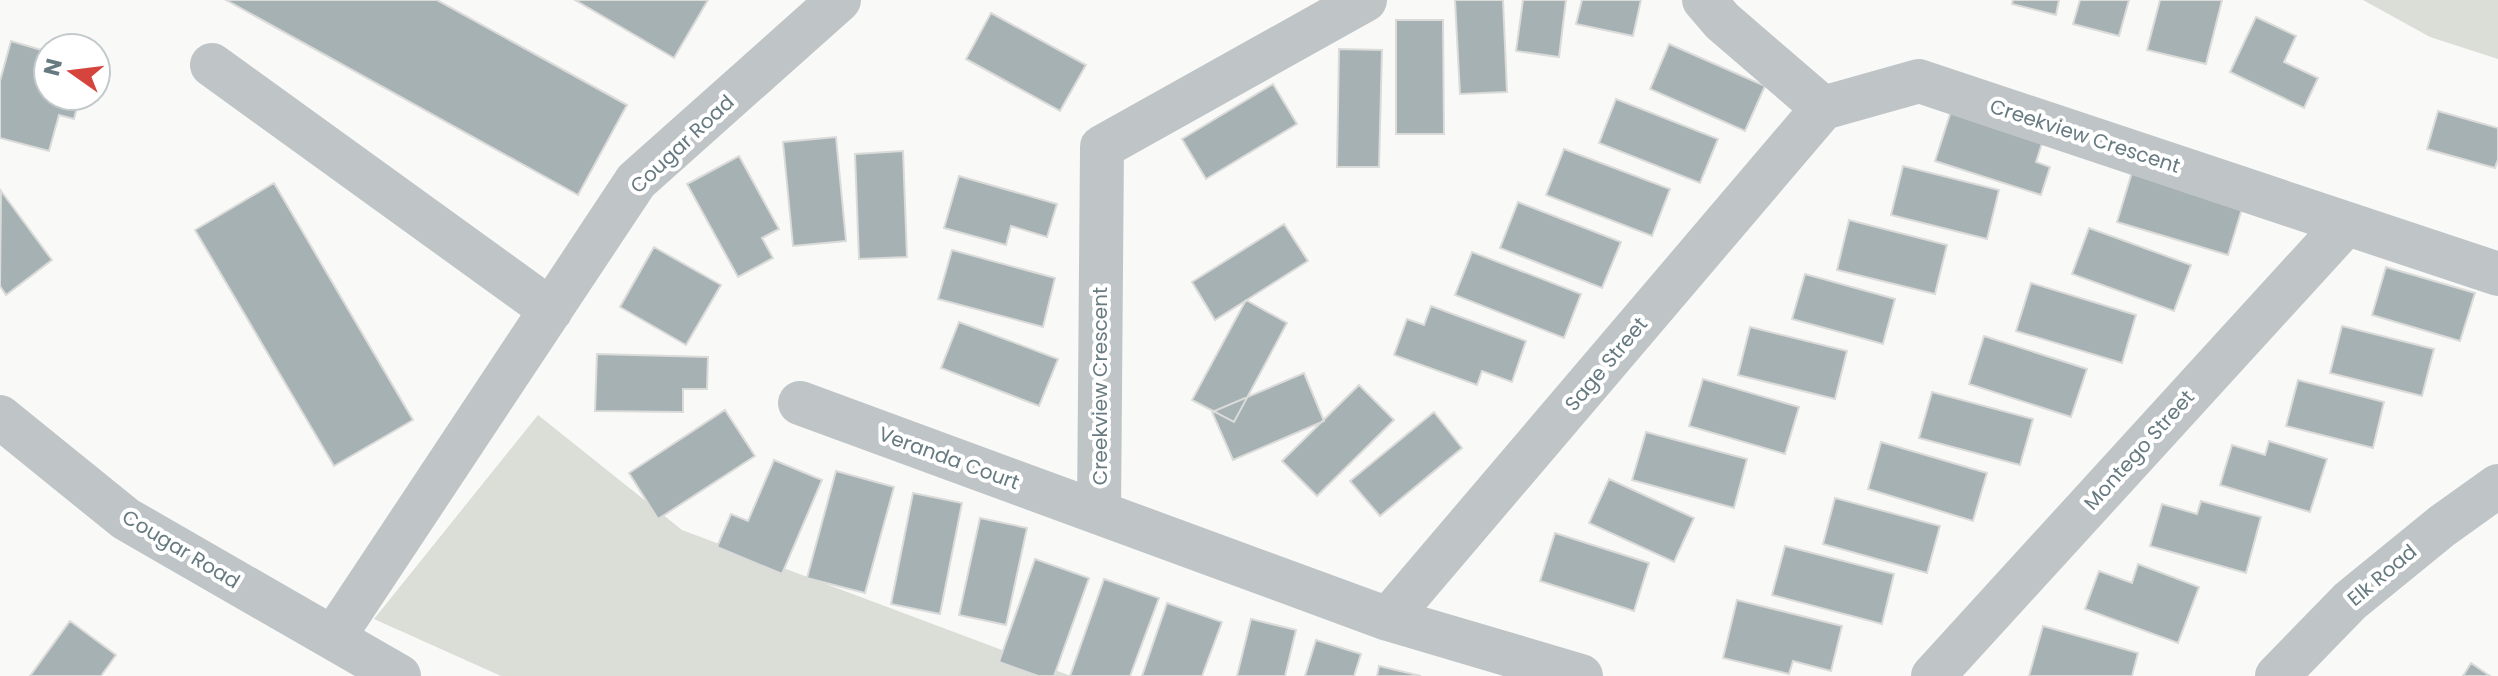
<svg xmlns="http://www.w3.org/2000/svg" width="2498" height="676" font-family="Poppins,sans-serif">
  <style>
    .green { fill: #dbded7 }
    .building { fill: #a6b1b4; stroke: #dbdbda; stroke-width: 2 }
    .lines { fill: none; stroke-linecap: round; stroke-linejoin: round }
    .minor { stroke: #bfc5c7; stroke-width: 44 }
    .labels { text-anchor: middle; stroke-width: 8; stroke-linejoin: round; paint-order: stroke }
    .street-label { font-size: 20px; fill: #667a80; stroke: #fff }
  </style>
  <rect width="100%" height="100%" fill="#f9f9f8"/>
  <path class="green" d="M2363,0H2498V59L2430,37Z
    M538,415L682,530L1071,676H501L374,619Z"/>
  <path class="building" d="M226,0H437L627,105L578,195Z
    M575,0H708L674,58Z
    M1455,0H1503L1507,92L1460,94Z
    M1523,0H1566L1559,57L1516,51Z
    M1582,0H1641L1633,36L1576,24Z
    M2013,0H2059L2056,15L2012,4Z
    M2080,0H2129L2119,36L2073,24Z
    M2160,0H2222L2206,64L2147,50Z
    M991,13L1086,65L1060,111L966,59Z
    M2256,17L2296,36L2284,62L2318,78L2304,108L2230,72Z
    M1396,20H1443L1444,134H1396Z
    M11,41L48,52V96H80L74,119L59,115L49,151L0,138V81Z
    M1669,44L1765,86L1745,131L1650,89Z
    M1339,49L1382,50L1379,167H1337Z
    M1273,84L1297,124L1206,179L1182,139Z
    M1616,99L1718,139L1700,183L1599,143Z
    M1953,105L2045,134L2036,162L2050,167L2041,195L1935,161Z
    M2438,111L2498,128V159L2495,168L2427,149Z
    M836,137L846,241L793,246L783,142Z
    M1564,149L1670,189L1652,236L1546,195Z
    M903,151L907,257L859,259L855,154Z
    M739,156L779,229L762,238L773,258L738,277L687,184Z
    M1903,166L1999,190L1987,239L1891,215Z
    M2133,169L2244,202L2228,255L2117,222Z
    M959,176L1057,204L1047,237L1011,226L1006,245L944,228Z
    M274,183L413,420L334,466L195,230Z
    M1,191L52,260L6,295L0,286Z
    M1518,202L1621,242L1602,288L1500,248Z
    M1849,220L1947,245L1935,294L1837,270Z
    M1284,224L1308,261L1215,320L1192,282Z
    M2089,228L2191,265L2174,311L2072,274Z
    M654,247L721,285L686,345L620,307Z
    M952,250L1055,278L1043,327L938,299Z
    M1472,252L1581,294L1564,338L1455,295Z
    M2386,267L2475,293L2460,341L2372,315Z
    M1805,274L1895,299L1883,344L1792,319Z
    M2031,283L2136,315L2122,363L2016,331Z
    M1246,300L1287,323L1234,422L1192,400Z
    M1431,306L1526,341L1512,382L1482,371L1477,385L1394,355L1407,319L1424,325Z
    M959,322L1058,359L1039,406L941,368Z
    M2342,326L2434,349L2422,396L2330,373Z
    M1750,327L1847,351L1835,399L1738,375Z
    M1984,336L2087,369L2071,417L1969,384Z
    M597,354L708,357L707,389H683V412L595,411Z
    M1304,373L1324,421L1233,460L1212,412Z
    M1703,379L1799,407L1785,454L1689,426Z
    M2298,380L2384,402L2373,448L2286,426Z
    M1359,385L1394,420L1317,496L1282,461Z
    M1932,392L2033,419L2020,465L1919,438Z
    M725,410L755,456L658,519L629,473Z
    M1434,412L1462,448L1380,516L1350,481Z
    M1646,432L1747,459L1734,508L1632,480Z
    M2269,441L2327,459L2310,512L2220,485L2232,445L2265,455Z
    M1881,442L1987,473L1973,521L1868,489Z
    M774,460L822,480L782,574L717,547L731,514L748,521Z
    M836,471L894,487L865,593L807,578Z
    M1609,479L1694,518L1674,562L1589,523Z
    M913,493L962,503L940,614L891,604Z
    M1835,498L1940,526L1927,573L1823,544Z
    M2201,501L2261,517L2246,573L2150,546L2162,504L2197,514Z
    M980,518L1027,528L1006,625L959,615Z
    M1555,533L1649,563L1634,611L1540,581Z
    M1785,546L1894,574L1882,624L1772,595Z
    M1035,559L1089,578L1054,676H1038L999,662Z
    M2138,564L2199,587L2178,643L2085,609L2099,571L2132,583Z
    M1104,579L1159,598L1130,676H1070Z
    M1737,600L1842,626L1831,671L1793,661L1789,674L1723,658Z
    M1167,603L1222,622L1202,676H1142Z
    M1251,619L1296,630L1285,676H1237Z
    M70,621L116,655L101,676H30Z
    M2043,626L2138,653L2132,676H2029Z
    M1316,640L1361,654L1354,676H1305Z
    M2471,663L2490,676H2463Z
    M1379,666L1421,676H1377Z"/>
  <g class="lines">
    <path class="minor" d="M1704,0L1722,21L1823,108L1919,81L2498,274
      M212,65L551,310
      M800,403L1388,619L1581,676
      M0,417L126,519L399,676
      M1099,513L1102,147L1365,0
      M1388,619L1823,108
      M333,638L636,181L839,0
      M1933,676L2346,224
      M2277,676L2350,601L2442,526L2498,486"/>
  </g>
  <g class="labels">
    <g class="street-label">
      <text transform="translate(2085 136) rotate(18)" y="7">Creekview Crescent</text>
      <text transform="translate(682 144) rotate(-43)" y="7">Cougar Road</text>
      <text transform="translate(1606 364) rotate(-50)" y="7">Sage Street</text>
      <text transform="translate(1100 386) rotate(-90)" y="7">Creekview Crescent</text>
      <text transform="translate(2139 450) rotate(-48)" y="7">Montego Street</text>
      <text transform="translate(949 458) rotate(20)" y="7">Veranda Court</text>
      <text transform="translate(181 549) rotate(31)" y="7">Cougar Road</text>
      <text transform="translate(2382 575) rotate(-40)" y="7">Elk Road</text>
    </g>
  </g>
  <g transform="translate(72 72) rotate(284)"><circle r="38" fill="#ffffff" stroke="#c2cacc" stroke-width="2"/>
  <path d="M0-6L14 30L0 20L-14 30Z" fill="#d5443d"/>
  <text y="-12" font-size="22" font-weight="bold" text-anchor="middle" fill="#667a80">N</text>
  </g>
</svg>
